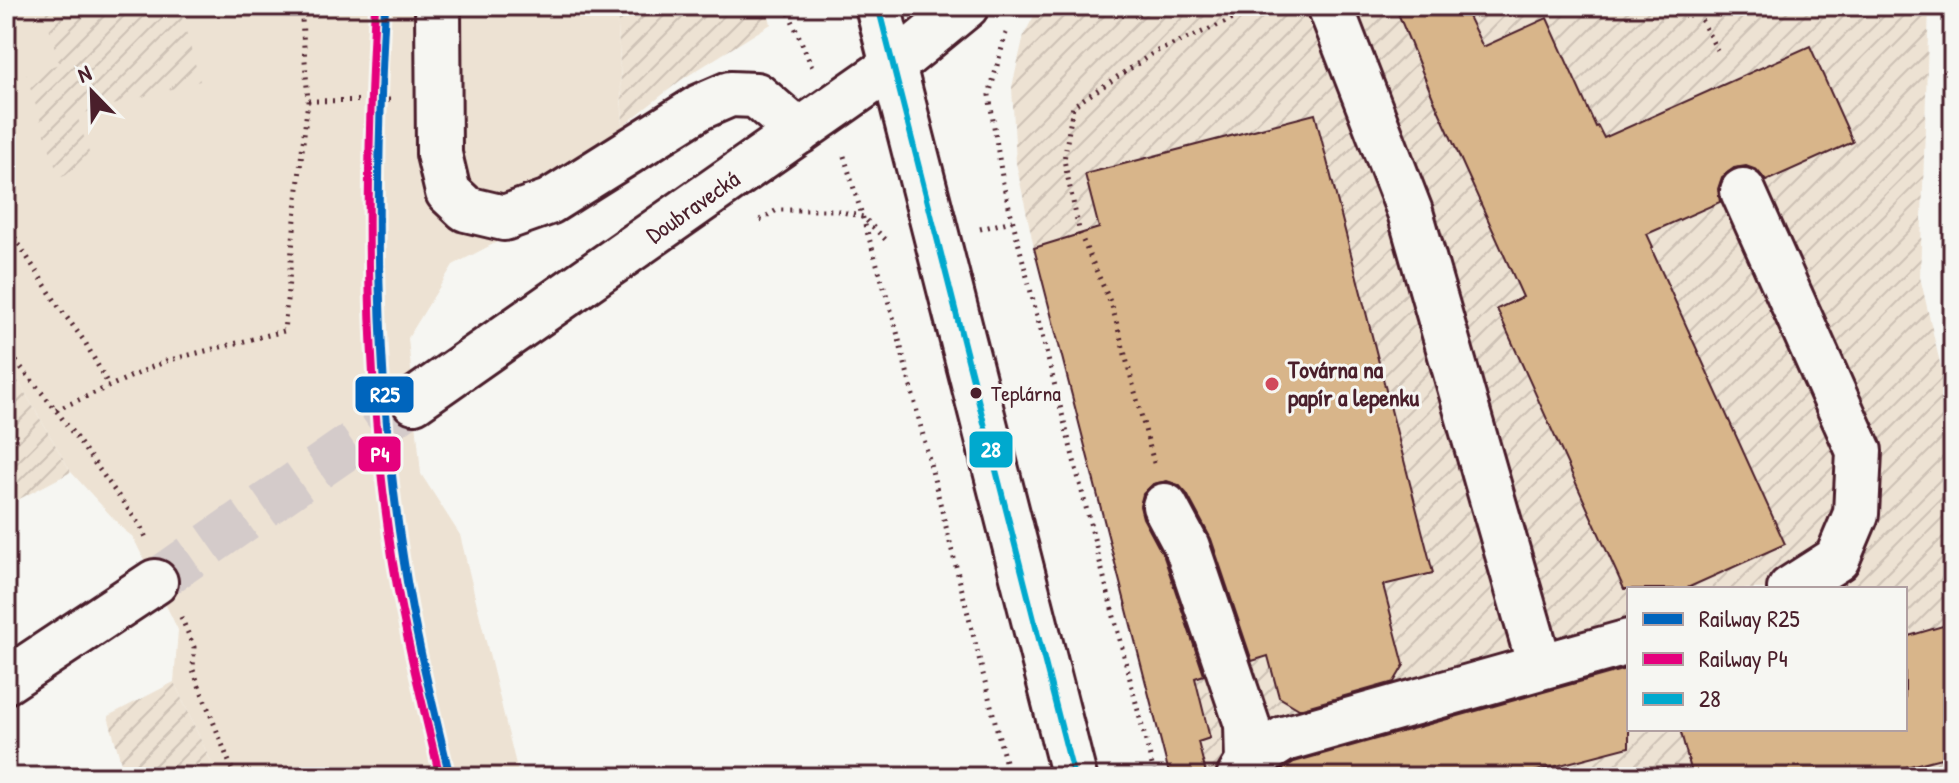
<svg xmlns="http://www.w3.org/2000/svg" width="1959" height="783" font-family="'Patrick Hand',sans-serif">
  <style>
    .built { fill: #ede2d3 }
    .industrial { fill: url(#industrial-furrows); fill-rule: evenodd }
    .building { fill: #d8b58a; stroke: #4a1f2b; stroke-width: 2 }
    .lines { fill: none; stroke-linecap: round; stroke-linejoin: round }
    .minor-tunnel { stroke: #d4cbca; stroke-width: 44; stroke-dasharray: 44 22; stroke-linecap: butt }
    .minor-casing { stroke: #4a1f2b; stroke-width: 50 }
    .major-casing { stroke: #4a1f2b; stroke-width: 50 }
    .path { stroke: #4a1f2b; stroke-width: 5; stroke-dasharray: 2 6; stroke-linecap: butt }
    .minor { stroke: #f6f6f2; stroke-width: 44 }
    .major { stroke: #f6f6f2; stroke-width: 44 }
    .bus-1-casing { stroke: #f6f6f2; stroke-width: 12 }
    .bus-1 { stroke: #00a9ce; stroke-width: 6 }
    .rail-1-casing { stroke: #f6f6f2; stroke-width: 14 }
    .rail-2-casing { stroke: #f6f6f2; stroke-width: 14 }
    .rail-1 { stroke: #0065bd; stroke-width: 8 }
    .rail-2 { stroke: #e5007d; stroke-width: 8 }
    .poi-dot { fill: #d1495b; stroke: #f6f6f2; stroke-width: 3 }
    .bus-dot { fill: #4a1f2b; stroke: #f6f6f2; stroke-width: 3 }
    .labels { text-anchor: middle; stroke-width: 6; stroke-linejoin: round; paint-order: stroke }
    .bus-label { font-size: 22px; fill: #4a1f2b; stroke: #f6f6f2; text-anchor: start }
    .street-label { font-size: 24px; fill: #4a1f2b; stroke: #f6f6f2 }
    .poi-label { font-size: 24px; font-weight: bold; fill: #4a1f2b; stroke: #f6f6f2; text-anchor: start }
    .line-badge { stroke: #f6f6f2; stroke-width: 3 }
    .badge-label { font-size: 22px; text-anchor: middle; font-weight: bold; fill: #fff }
  </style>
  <defs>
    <pattern id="industrial-furrows" width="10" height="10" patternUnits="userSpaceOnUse" patternTransform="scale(2)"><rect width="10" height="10" fill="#ede2d3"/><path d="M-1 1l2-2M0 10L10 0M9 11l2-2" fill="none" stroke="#cdc1b5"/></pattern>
  </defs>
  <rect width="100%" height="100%" fill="#f6f6f2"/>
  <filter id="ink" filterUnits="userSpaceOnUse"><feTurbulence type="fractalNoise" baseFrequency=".0125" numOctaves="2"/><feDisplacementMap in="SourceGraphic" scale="16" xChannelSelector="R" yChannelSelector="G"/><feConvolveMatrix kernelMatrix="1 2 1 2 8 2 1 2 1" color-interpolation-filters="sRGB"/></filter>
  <g filter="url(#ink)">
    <path class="built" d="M6,6H617L625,175L453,265L408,338L421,474L460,535L519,777H218L174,682L178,630L133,537L124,530L71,472L13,372L6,364Z"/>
    <path class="industrial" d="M51,6H179L200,81L77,115L93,165L59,178L26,75L59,64L44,8Z
      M617,6H767L771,24L681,80L623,126Z
      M1039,6H1929L1920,277L1953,419V777H1170L1034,248L1016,163L1012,87L1024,35ZM1629,589H1905V729H1629Z
      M6,364L13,372L71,472L6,506Z
      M174,682L218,777H125L108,716Z"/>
    <path class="building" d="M1395,6H1463L1483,47L1547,18L1596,127L1598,126L1604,138L1810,46L1853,142L1766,181L1757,170L1746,166L1734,168L1722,177L1718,189L1720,202L1647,234L1653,247L1651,248L1785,544L1685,589H1624L1497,309L1523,297L1433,98Z
      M1315,114L1433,573L1383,585L1404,665L1394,682L1299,709L1279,697L1268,656L1252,661L1211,539L1187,494L1179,485L1167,481L1153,484L1143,494L1140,506L1143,518L1164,557L1204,675L1195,678L1210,738L1198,742L1207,777H1170L1034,248L1099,228L1085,174Z
      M1953,623V755L1867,777H1693L1680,729H1905V637Z
      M1629,668V747L1514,777H1271L1294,762Z"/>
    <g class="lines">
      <path class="minor-tunnel" d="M155,582L414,401"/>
      <defs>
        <path id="minor" d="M438,6L439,154L448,192L466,209L504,218L549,202L700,107L730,94L756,95L799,132
          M1330,6L1410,212L1540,666
          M1743,191L1859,451L1856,514L1837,559L1790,589
          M414,401L894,65L966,6
          M1165,506L1187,547L1247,724L1248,762L1239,777
          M6,681L155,582
          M1248,762L1284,739L1629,642"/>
        <path id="major" d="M878,6L1074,777"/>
      </defs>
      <use href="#minor" class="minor-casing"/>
      <use href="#major" class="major-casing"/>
      <path class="path" d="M786,6L812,67
        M1694,6L1717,50
        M1011,15L1019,6
        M1006,33L989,95L1003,183L1155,777
        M308,101L393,100
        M844,156L894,320L1009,777
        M760,220L777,210H834L863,217L888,242
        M6,224L59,307L85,342L109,386
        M980,229L1012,221
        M6,349L56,410L141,527L146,538
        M56,410L166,361L284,331L300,168L308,101L301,6
        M1154,463L1112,306L1080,234L1064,160L1073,106L1155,52L1264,6
        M181,617L194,647L193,670L235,777"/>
      <use href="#minor" class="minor"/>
      <use href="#major" class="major"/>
      <defs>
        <path id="bus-1" d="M878,6L1074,777"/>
      </defs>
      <use href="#bus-1" class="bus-1-casing"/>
      <use href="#bus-1" class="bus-1"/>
      <defs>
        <path id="rail-1" d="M385,6C375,192 374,379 404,563C415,635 433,706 450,777"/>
        <path id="rail-2" d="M375,6C365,192 364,379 393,563C405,635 423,706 440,777"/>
      </defs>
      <use href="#rail-1" class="rail-1-casing"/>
      <use href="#rail-2" class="rail-2-casing"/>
      <use href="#rail-1" class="rail-1"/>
      <use href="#rail-2" class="rail-2"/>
    </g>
  </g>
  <circle class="poi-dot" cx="1272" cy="384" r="8"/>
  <circle class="bus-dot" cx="976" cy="393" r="7"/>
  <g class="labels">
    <g class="bus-label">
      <text x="991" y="401">Teplárna</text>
    </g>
    <g class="street-label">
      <text transform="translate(693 207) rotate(-35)" y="8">Doubravecká</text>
    </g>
    <g class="poi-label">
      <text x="1288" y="378">Továrna na<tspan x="1288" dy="28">papír a lepenku</tspan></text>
    </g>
  </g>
  <g class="line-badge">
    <rect x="354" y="375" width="61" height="39" rx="8" fill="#0065bd"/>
    <rect x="968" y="430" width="46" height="39" rx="8" fill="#00a9ce"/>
    <rect x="357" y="435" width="45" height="38" rx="8" fill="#e5007d"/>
  </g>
  <g class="badge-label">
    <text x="385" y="402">R25</text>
    <text x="991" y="457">28</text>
    <text x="380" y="462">P4</text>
  </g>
  <rect width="1959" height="783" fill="none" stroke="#f6f6f2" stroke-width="32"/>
  <rect x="16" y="16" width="1927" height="751" fill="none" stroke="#4a1f2b" stroke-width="3" filter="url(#ink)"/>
  <rect x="1627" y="587" width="280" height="144" fill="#f6f6f2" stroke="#b1a0a2" stroke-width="2"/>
  <rect x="1643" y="613" width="40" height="12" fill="#0065bd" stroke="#b1a0a2" stroke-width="2"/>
  <text x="1699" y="627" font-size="24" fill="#4a1f2b">Railway R25</text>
  <rect x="1643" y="653" width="40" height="12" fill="#e5007d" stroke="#b1a0a2" stroke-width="2"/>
  <text x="1699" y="667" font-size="24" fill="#4a1f2b">Railway P4</text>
  <rect x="1643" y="693" width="40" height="12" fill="#00a9ce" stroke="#b1a0a2" stroke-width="2"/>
  <text x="1699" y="707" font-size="24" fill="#4a1f2b">28</text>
  <g transform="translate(92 92) rotate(337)" stroke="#f6f6f2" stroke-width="6" paint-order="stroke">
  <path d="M0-6L14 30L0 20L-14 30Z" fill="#4a1f2b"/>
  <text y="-12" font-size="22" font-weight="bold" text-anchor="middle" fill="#4a1f2b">N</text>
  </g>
</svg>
